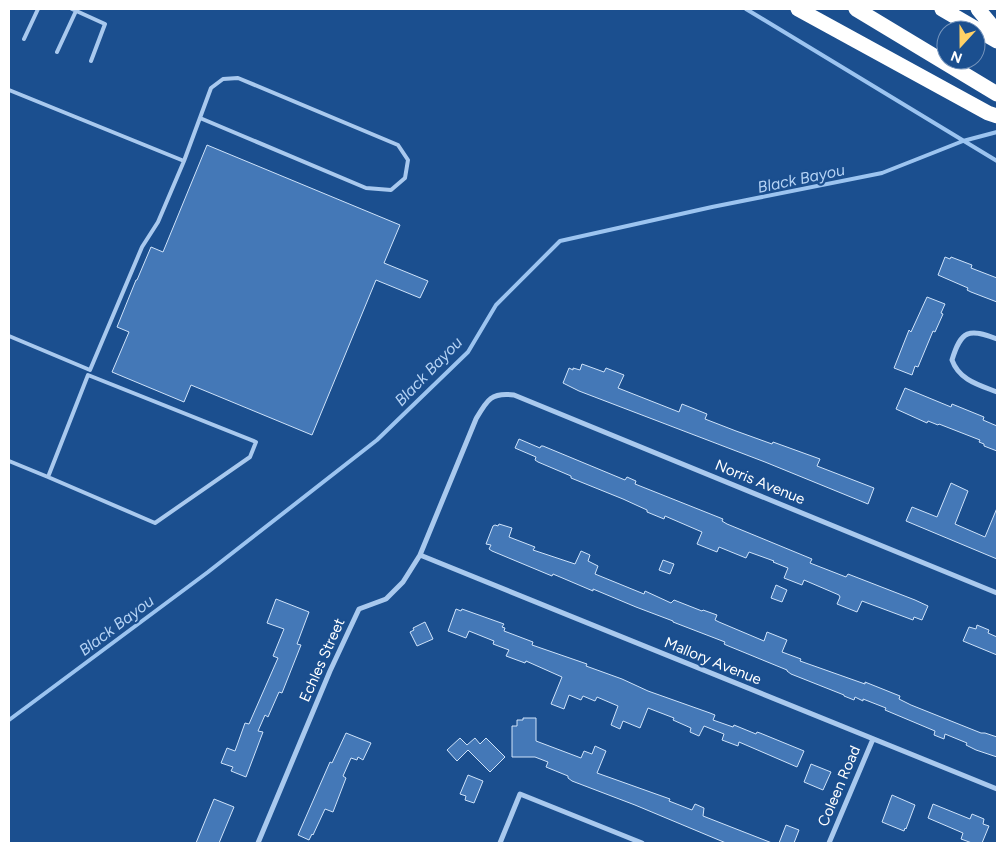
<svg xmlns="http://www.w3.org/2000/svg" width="1006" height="852" font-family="Figtree,sans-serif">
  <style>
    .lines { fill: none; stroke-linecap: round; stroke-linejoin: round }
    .stream { stroke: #9cc4f0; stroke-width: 4 }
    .building { fill: #4478b7; stroke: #cfe3fa }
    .lane { stroke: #a9c9ee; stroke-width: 4 }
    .street { stroke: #a9c9ee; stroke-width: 5 }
    .highway { stroke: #fff; stroke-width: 15 }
    .labels { text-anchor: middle; stroke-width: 4.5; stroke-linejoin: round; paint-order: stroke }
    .street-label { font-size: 15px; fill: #fff; stroke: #1b4f8f }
    .water-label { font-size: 16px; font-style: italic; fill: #b5d3f5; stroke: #1b4f8f }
  </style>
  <rect width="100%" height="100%" fill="#1b4f8f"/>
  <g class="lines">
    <path class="stream" d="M746,9L997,161
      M9,720L208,572L377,440L468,352L496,305L560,241L712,207L882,173L963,141L997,132"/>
  </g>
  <path class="building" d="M207,145L400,225L384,263L428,281L420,298L376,280L312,435L191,385L184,402L112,372L129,332L117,327L136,280H137L151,247L163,252Z
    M945,257L950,259L951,257L972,265L971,268L997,278V302L971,292L967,290L968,288L938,275Z
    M927,297L945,304L941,313L943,314L935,332L933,331L918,367L915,366L912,375L894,368L909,330L911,332Z
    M582,364L604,372L606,368L624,375L618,388L679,412L682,404L707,414L705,419L736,431L772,444L773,442L820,459L817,466L874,488L868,504L765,462L579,391L563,383L569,368L573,370V368L580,370Z
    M905,388L951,407L952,404L984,417L983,420L997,426V451L984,446V444L979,442L980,440L939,424L938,425L928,421L927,423L896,409Z
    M519,439L540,448L541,446H543L625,480L627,477L636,481L635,484L723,519L722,521L727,524L812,559L810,563L846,577L848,574L915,600L928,606L922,620L914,617L913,620L862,601L857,612L837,604L840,597L839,595L804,580L802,585L784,578L788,568L773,562L774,561L749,552L746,558L719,547L717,552L697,544L702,532L665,516L664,519L647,512V510L623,499L571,478V476L538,462L535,460L536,457L515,448Z
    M951,483L968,491L955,524L985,537L997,508V559L906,521L912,507L937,517Z
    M499,524L512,528L509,537L535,547L533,550L575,564L581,551L590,555L588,561L598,566L595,574L644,594L645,591L671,603L674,600L702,611L703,610L717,615L715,620L719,622L764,641L767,632L787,640L782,652L801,659L800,661L865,684V682L900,696L899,699L911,705L981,733H985L997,737V757L976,750L966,745L967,743L945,734L944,739L934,735L935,731L885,710L886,708L863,699V701L855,697L854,700L844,696V695L791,674L787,671V670L726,645L724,644L725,642L673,622V621L636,607L593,589V591L553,574L552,576L492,551L489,549L491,545L486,544L493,526L495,525L498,526Z
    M663,560L674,564L670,574L659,570Z
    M776,585L787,590L782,602L771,598Z
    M276,599L309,612L297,644L301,645L282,693L279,692L268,717L265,715L258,731L263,732L246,777L231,771L233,767L221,763L227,748L235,751L245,723L249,724L278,658L273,656L284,629L267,623Z
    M456,609L461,611L462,609L504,624L502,627L505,628L504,631L533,642L532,645L587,664L586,666L622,679L648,691L710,713L715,715L713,720L733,727L734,725L756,734L757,732L760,733L804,751L797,767L739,742L738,746L722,740L724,734L704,726L699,736L690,732L691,728L673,720L674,718L648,708L640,728L623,721L620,729L611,725L618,706L597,697L595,701L583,696L581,700L569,695L564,709L551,704L562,677L526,661L525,663L506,656L509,650L493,644L494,641L469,631L466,638L448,631Z
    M425,622L433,639L417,646L410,632L414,630L413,628Z
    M977,625L989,630L988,633L997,637V655L963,641L969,627L976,629Z
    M523,718H536V741L581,758L584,751L592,754L595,746L606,751L597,773L670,799L669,801L692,810L695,804L704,808L703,816L772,843H726L635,805L572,781L568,778V776L546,767L548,762L535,757H512V726H517V720H523Z
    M346,733L371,743L363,760L358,757L357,760L351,758L343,776L346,778L333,812L325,809L313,835L312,834L309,840L298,835L330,762L332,763Z
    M460,738L467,745L475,738L480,744L486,738L505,757L490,772L468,750L457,761L447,750Z
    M811,764L831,772L823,790L804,782Z
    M468,775L483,781L474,803L465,800L466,796L460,794Z
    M892,795L915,805L906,829L905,828L904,831L882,822Z
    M214,799L234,807L219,843H196Z
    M933,804L970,819L972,814L984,819L983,824L989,826L982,843H972L961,839L963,833L928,818Z
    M786,825L799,830L794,843H779Z"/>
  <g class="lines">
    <path class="lane" d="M72,9L105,24L91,61
      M24,39L38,9
      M57,52L76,11
      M9,90L184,161
      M9,336L90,370L142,247L158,222L184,161L211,88L223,79L238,78L398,145L408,160L405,178L391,190L366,188L200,118
      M9,461L48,477L88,375
      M48,477L155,523L250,457L256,442L88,375"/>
    <path class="street" d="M997,339C969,328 961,330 952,360C959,380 979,385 997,392
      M420,555L997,789
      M258,843L330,671L359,609L386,599L403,582L420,555L476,419C487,400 491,392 514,395L997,593
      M500,843L520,794L642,843
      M829,843L873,739"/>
    <path class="highway" d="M798,9L988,113L997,116
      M856,9L997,94
      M942,9L997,41
      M978,9L997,32"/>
  </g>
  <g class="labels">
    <g class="street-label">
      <text transform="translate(760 482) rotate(22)" y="5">Norris Avenue</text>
      <text transform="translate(322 660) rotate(-66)" y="5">Echles Street</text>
      <text transform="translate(713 661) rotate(22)" y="5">Mallory Avenue</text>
      <text transform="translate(839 786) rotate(-67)" y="5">Coleen Road</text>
    </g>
    <g class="water-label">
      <text transform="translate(801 178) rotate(-12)" y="6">Black Bayou</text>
      <text transform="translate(428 371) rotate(-46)" y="6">Black Bayou</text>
      <text transform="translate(116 625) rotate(-37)" y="6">Black Bayou</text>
    </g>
  </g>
  <rect width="1006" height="852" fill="none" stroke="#ffffff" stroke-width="20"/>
  <g transform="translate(961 45) rotate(201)"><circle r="24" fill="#1b4f8f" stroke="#7695bc"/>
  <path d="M0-4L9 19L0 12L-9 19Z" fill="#ffd166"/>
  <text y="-8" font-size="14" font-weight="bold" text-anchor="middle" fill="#ffffff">N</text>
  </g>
</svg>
